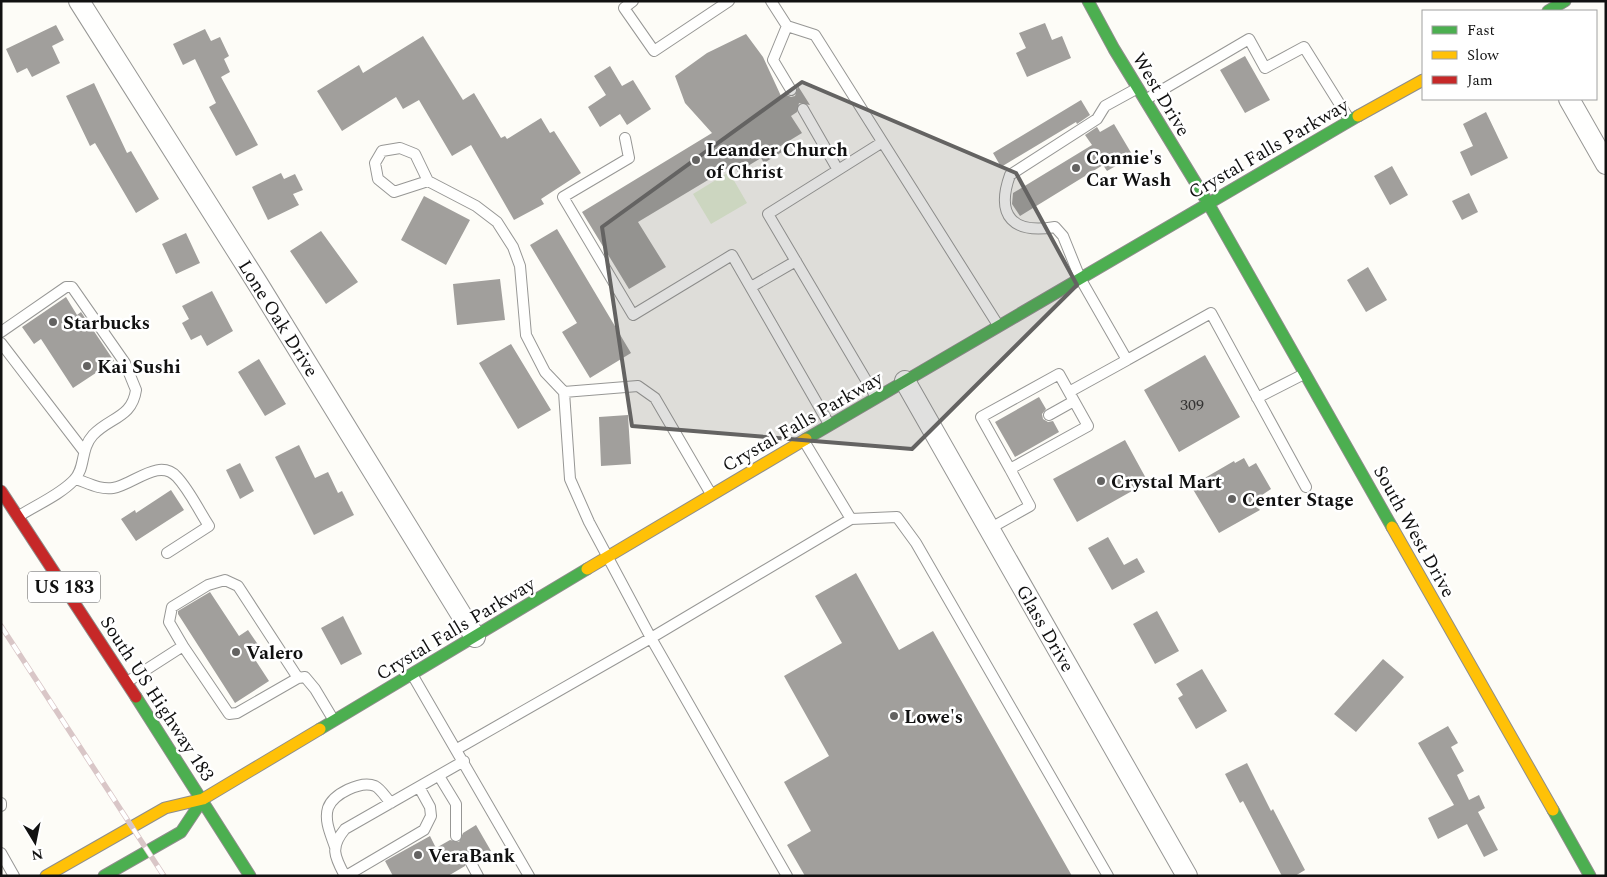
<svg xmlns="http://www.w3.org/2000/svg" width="1607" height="877" font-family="Spectral,serif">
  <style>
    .green { fill: #e7f3d7 }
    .building { fill: #a19f9c }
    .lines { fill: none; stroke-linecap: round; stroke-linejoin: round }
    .lane-casing { stroke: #979795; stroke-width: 12 }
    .street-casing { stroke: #979795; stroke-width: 22 }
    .fast-casing { stroke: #8e8d8b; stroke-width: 13 }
    .slow-casing { stroke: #8e8d8b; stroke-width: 13 }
    .jam-casing { stroke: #8e8d8b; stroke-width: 13 }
    .lane { stroke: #fffffe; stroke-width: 10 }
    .street { stroke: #fffffe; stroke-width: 20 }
    .fast { stroke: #4caf50; stroke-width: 11 }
    .slow { stroke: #ffc107; stroke-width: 11 }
    .jam { stroke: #c62828; stroke-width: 11 }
    .rail-casing { stroke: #d9c6c7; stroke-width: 5.5 }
    .rail { stroke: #fff; stroke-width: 4; stroke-dasharray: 11; stroke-linecap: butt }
    .marked { fill: #646362; fill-opacity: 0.2; stroke: #646362; stroke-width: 4; stroke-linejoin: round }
    .poi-dot { fill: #646362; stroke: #fff; stroke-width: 2 }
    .labels { text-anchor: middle; stroke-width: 5; stroke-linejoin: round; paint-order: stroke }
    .number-label { font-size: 16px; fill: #353434 }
    .shield { fill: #fff; stroke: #585858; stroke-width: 1 }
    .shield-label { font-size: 18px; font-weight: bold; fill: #111 }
    .street-label { font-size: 19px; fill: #111; stroke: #fff }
    .poi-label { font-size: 19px; font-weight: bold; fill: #111; stroke: #fff; text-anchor: start }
  </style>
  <rect width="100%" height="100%" fill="#fdfcf7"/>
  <path class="green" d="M729,172L747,203L711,224L693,194Z"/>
  <path class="building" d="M1045,23L1052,40L1062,36L1071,58L1027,77L1016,53L1026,48L1019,33Z
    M56,25L64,40L52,46L60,63L32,77L27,68L17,73L6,49Z
    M205,29L211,41L220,37L229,56L224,59L230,72L221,77L258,145L236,156L209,107L216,103L195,59L183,65L173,44Z
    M746,34L763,57L781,96L785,94L791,97L795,96L798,86L810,105L799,103L797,112L791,116L802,133L779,147L782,152L764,163L761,158L738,172L733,165L638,222L666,267L629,289L582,212L712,133L685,103L675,76L707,53Z
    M423,36L463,100L474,93L501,138L505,136L507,139L541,118L550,133L554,131L581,173L541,199L544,204L514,220L471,145L452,156L419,100L403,109L396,97L342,131L317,91L359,65L363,73Z
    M1245,56L1270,100L1245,113L1220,70Z
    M610,66L622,86L633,80L651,109L627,125L620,114L600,127L588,107L606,95L594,76Z
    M94,83L127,153L131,151L159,199L136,213L95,143L90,146L66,96Z
    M1081,100L1090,115L1077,124L1076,122L1001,167L993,153Z
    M1486,112L1508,158L1471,176L1460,152L1473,146L1463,124Z
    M1114,124L1133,156L1107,171L1103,165L1020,216L1012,204L1013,193L1092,145L1085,135L1097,127L1100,132Z
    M1392,166L1408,195L1390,205L1374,176Z
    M281,173L284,179L295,174L303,190L293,194L299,205L268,220L252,187Z
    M1469,193L1478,212L1462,220L1452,201Z
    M424,196L470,220L446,265L401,240Z
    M557,229L631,353L590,378L562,332L577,323L530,245Z
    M321,231L358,282L326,304L290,251Z
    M186,233L200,263L176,274L162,244Z
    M1368,267L1387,300L1366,312L1347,280Z
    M500,279L505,320L457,325L453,284Z
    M212,291L233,331L207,346L201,335L191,340L182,323L189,319L182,306Z
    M66,297L77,315L81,312L114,361L73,388L41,339L34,344L22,327Z
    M511,344L551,410L518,429L479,363Z
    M1205,355L1240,417L1179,452L1144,390Z
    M259,359L286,404L265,416L238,372Z
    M1039,397L1046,409L1042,414L1043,419L1048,422L1053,421L1059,432L1015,457L995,422Z
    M628,415L631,464L601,466L599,417Z
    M1125,440L1148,482L1077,522L1053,479Z
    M299,445L315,478L328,472L338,493L342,491L354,515L314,535L275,457Z
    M1244,458L1249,467L1256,463L1271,489L1262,495L1267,502L1258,508L1260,510L1219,533L1191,486L1234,461L1235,463Z
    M240,463L254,491L240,499L226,470Z
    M171,490L184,510L136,541L121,519L135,510L136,513Z
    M1108,537L1124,565L1137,558L1145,572L1112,590L1088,548Z
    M856,573L899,650L933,631L1072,876H805L787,845L811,831L784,782L829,756L784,676L842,643L815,596Z
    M210,592L239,636L248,630L261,649L252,655L269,681L235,703L178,614V611Z
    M1157,611L1179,651L1155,664L1133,624Z
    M343,616L362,654L341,665L321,628Z
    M1383,659L1404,677L1356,732L1334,714Z
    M1202,669L1227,711L1196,729L1178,698L1183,695L1176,684Z
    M1448,726L1458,743L1451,747L1464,771L1457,775L1469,800L1479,795L1485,808L1478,812L1498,850L1484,857L1467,824L1438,839L1428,818L1454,805L1418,743Z
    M1247,763L1271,811L1273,809L1305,870L1295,876H1282L1243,801L1240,803L1225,774Z
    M476,825L491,851L477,859L472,856L467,857L465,866L448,876H393L385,861L430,836L436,848L450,840L459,842L463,833Z"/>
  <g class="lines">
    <defs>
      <path id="lane" d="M633,1L624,8L654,51L729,1
        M771,1L787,26L815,35L998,325
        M787,26L773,60L791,90
        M1136,89L1105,106L1097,119L1010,175C995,217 1014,234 1055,227L1063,236L1080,278L1127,360L1211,313L1306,487
        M1145,100L1249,39L1265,68L1304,47L1349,119
        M803,109L838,170
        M625,138L629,158L563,197L633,315L732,255L829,424
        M428,181L394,192L378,179L375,163L382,151L400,148L415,154L428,181L476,206L497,222L513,247L520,266L526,335L545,372L564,392L570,479L589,522L651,638L787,876
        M751,287L796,261
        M1,332L66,287H72L125,363L136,390C132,418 110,417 93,435C80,449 86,468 74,480C60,495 36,505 19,516
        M1,343L83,450
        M564,392L638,386L655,398L711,494
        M876,397L768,214L881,143
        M1257,398L1304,374
        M1049,415L1074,401
        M804,441L851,519L897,517L916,543L1108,876
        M1010,469L981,417L1059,374L1069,392
        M76,479C88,483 100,490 113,488C133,485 159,457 177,477C190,491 199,511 209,526L167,553
        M989,529L1030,506L1010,469L1088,426L1069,392L1127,360
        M183,646L169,622L172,607L208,585L225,580L238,586L298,678
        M413,676L529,876
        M127,682L183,646L229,714L237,713L298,678L305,677L315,689L333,719
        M457,749L651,638L851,519
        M439,776L456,804V836
        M1,803V806
        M335,847C331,835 324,821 328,808C333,794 361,780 375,786C381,789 386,798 391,803
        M1,853L14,876
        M471,863L478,876
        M345,876C334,856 330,847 345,829L464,761
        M346,876L424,830L431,816L430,807L419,787"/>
      <path id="street" d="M79,1L258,284L475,637
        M1569,99L1606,164
        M905,381L1187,876"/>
      <path id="fast" d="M1088,1L1114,49L1208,203L1392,527
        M1548,11L1565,1
        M806,439L1358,116
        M136,697L250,876
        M320,729L587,569
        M1553,810L1590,876
        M104,876L181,832L203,799"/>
      <path id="slow" d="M1358,116L1423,80
        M1392,527L1553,810
        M587,569L806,439
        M46,876L165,808L203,799L320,729"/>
      <path id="jam" d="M1,491L136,697"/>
    </defs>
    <use href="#lane" class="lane-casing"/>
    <use href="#street" class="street-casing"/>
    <use href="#fast" class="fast-casing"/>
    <use href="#slow" class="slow-casing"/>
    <use href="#jam" class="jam-casing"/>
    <use href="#lane" class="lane"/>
    <use href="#street" class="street"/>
    <use href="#fast" class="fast"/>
    <use href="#slow" class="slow"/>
    <use href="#jam" class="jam"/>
    <defs>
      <path id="rail" d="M1,626L164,876"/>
    </defs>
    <use href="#rail" class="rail-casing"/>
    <use href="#rail" class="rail"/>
  </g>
  <path class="marked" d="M802,82L1016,173L1077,285L912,449L632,426L602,227Z"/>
  <g class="poi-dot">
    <circle cx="696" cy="160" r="5"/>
    <circle cx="1076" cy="168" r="5"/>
    <circle cx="53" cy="322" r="5"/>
    <circle cx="87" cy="366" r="5"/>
    <circle cx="1101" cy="481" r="5"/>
    <circle cx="1232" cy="499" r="5"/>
    <circle cx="236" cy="652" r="5"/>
    <circle cx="894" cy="716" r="5"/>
    <circle cx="418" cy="855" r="5"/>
  </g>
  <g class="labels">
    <g class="number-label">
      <text x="1192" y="410">309</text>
    </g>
    <rect class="shield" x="28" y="571.5" width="72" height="31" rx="4"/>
    <g class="shield-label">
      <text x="64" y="593">US 183</text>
    </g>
    <g class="street-label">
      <text transform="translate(1162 94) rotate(59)" y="7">West Drive</text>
      <text transform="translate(1268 148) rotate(-30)" y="7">Crystal Falls Parkway</text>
      <text transform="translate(279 318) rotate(58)" y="7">Lone Oak Drive</text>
      <text transform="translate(802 421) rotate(-30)" y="7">Crystal Falls Parkway</text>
      <text transform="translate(1415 531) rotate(61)" y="7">South West Drive</text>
      <text transform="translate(455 628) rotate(-31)" y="7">Crystal Falls Parkway</text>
      <text transform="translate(1046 628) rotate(60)" y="7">Glass Drive</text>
      <text transform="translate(158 698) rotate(57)" y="7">South US Highway 183</text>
    </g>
    <g class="poi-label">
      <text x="706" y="156">Leander Church<tspan x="706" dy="22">of Christ</tspan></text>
      <text x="1086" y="164">Connie's<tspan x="1086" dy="22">Car Wash</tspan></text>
      <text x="63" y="329">Starbucks</text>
      <text x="97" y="373">Kai Sushi</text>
      <text x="1111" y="488">Crystal Mart</text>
      <text x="1242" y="506">Center Stage</text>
      <text x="246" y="659">Valero</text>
      <text x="904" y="723">Lowe's</text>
      <text x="428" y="862">VeraBank</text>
    </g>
  </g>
  <rect width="1607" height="877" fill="none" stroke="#111111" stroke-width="5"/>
  <rect x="1422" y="10" width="175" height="90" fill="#ffffff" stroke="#a0a0a0"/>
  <rect x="1432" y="26" width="25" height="8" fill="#4caf50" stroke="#a0a0a0"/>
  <text x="1467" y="35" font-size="15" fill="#111111">Fast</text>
  <rect x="1432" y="51" width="25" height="8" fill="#ffc107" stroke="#a0a0a0"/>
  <text x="1467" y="60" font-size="15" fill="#111111">Slow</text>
  <rect x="1432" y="76" width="25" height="8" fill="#c62828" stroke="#a0a0a0"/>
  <text x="1467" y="85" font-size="15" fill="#111111">Jam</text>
  <g transform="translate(35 842) rotate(170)" stroke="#ffffff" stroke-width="4" paint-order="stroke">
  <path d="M0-4L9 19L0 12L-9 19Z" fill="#111111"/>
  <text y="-8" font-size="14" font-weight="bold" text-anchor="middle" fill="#111111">N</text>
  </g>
</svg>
